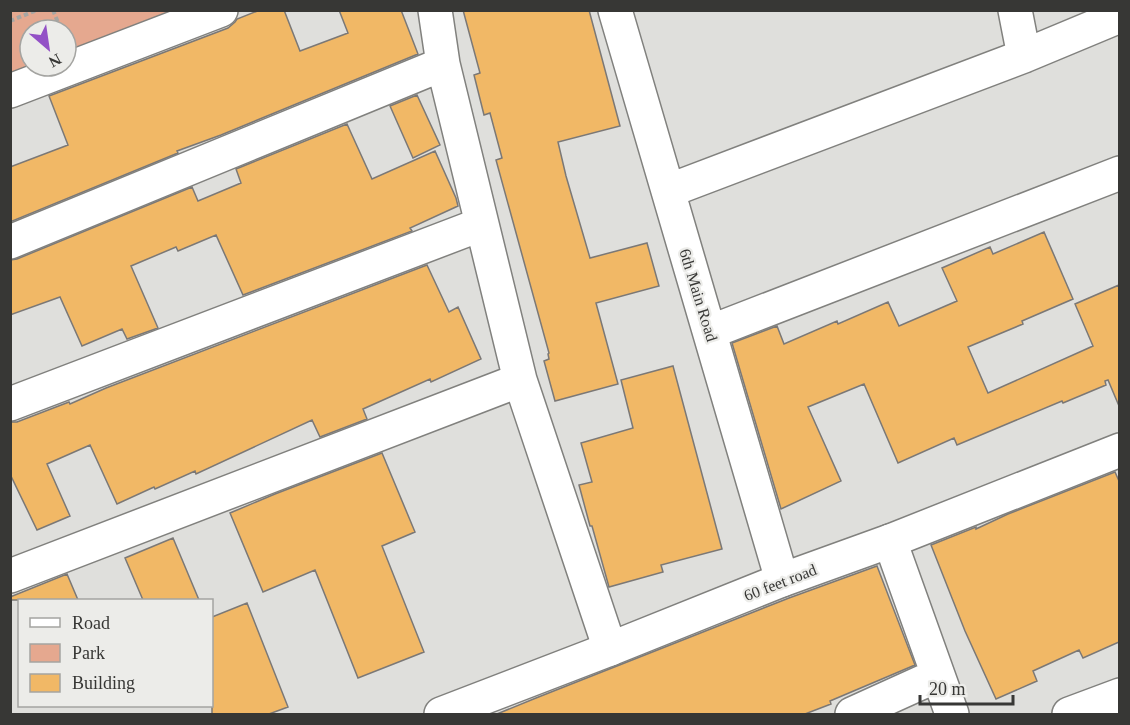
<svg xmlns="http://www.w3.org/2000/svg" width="1130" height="725" font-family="Georgia,serif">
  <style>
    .green { fill: #e5a88f }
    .building { fill: #f1b866; stroke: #7b7876; stroke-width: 1.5 }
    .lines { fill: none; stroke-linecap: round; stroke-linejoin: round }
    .street-casing { stroke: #81817e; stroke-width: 36 }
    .secondary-casing { stroke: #81817e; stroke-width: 36 }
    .path { stroke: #a6a6a3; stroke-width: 4; stroke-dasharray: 4.5 3; stroke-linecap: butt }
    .street { stroke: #fff; stroke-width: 33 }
    .secondary { stroke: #fff; stroke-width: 33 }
    .labels { text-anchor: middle; stroke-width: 4.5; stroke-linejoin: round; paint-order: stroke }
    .street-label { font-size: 16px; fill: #373735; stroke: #ecece9 }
  </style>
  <rect width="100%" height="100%" fill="#dfdfdc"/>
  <path class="green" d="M11,11H204L66,64V30H30V66L11,85Z"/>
  <path class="building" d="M260,10H284L300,51L348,33L339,10H401L418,54L221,135L177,151L178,153L10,222V167L68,145L49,96L228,28L235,22L237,19Z
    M463,10H589L620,126L558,142L566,176L590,258L647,243L659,286L596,303L618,384L555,401L544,361L549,359L548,354L549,353L496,160L502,158L490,113L484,115L474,75L480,73Z
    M417,95L440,145L413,158L390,106Z
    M347,124L372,179L435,151L456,198L458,206L410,228L412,231L243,295L216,235L178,251L176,247L131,266L158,328L127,339L122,329L82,346L60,297L10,315V260L17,259L192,187L198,201L241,183L236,169Z
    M1044,232L1073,299L1022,321L1023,324L968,347L988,393L1093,346L1075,304L1119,285V406L1108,380L1105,381L1106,385L1063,403L1062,401L957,445L954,438L898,463L864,384L808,407L841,481L781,509L732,343L777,326L784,344L837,321L838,324L888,302L899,326L957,301L942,268L990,247L993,254Z
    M427,265L449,312L458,307L481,359L431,382L430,379L363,409L367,419L320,437L312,420L196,474L195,471L155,489L154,487L117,504L90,445L47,464L70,516L37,530L10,474V422H17L69,402L70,404L106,388Z
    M673,366L722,549L661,565L663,572L609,587L592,526H590L579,485L592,482L581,443L633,428L621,380Z
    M382,453L415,532L382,546L424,652L358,678L315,570L263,592L230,513L275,494Z
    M1115,472L1119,481V642L1083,658L1079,650L1033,671L1037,681L996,699L965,631L931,545L976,527V529L1008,514Z
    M173,538L199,600H143L125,558Z
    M877,566L915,665L830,701L831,704L805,714H497L536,698L789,598Z
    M67,574L78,600H10V597Z
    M247,603L288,707L269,714H212V617Z"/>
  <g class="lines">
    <defs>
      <path id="street" d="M435,10L443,64L520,380L610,649
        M615,10L782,580
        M1015,10L1024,56
        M10,91L221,10
        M668,191L1024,56L1120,16
        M10,242L443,64
        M710,332L1120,173
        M10,404L482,224
        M890,541L952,714
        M10,576L520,380
        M852,714L938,675
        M1069,714L1120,695"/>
      <path id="secondary" d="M441,714L610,649L782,580L890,541L1120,450"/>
    </defs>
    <use href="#street" class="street-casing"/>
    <use href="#secondary" class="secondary-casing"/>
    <path class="path" d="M53,10L61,30
      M10,21L37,10"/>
    <use href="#street" class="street"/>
    <use href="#secondary" class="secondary"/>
  </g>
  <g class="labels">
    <g class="street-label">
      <text transform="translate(699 295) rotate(73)" y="6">6th Main Road</text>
      <text transform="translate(780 582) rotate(-21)" y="6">60 feet road</text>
    </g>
  </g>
  <rect width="1130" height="725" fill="none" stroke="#373735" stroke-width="24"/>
  <rect x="18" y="599" width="195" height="108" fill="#ecece9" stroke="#a4a4a1" stroke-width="1.5"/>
  <rect x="30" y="618" width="30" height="9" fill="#ffffff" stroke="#a4a4a1" stroke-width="1.5"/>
  <text x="72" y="629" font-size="18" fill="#373735">Road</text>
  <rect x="30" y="644" width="30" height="18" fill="#e5a88f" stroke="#a4a4a1" stroke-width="1.5"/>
  <text x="72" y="659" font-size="18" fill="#373735">Park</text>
  <rect x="30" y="674" width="30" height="18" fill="#f1b866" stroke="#a4a4a1" stroke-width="1.5"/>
  <text x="72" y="689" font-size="18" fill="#373735">Building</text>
  <g transform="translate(48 48) rotate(151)"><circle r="28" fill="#ecece9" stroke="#a4a4a1" stroke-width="1.5"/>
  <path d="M0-4.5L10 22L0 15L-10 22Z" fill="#9351c6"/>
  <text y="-9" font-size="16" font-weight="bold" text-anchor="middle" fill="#373735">N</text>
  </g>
  <path d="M920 695v9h93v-9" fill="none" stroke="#373735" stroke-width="3"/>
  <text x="929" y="695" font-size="18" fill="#373735" stroke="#ecece9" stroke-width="4.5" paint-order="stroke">20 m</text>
</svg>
